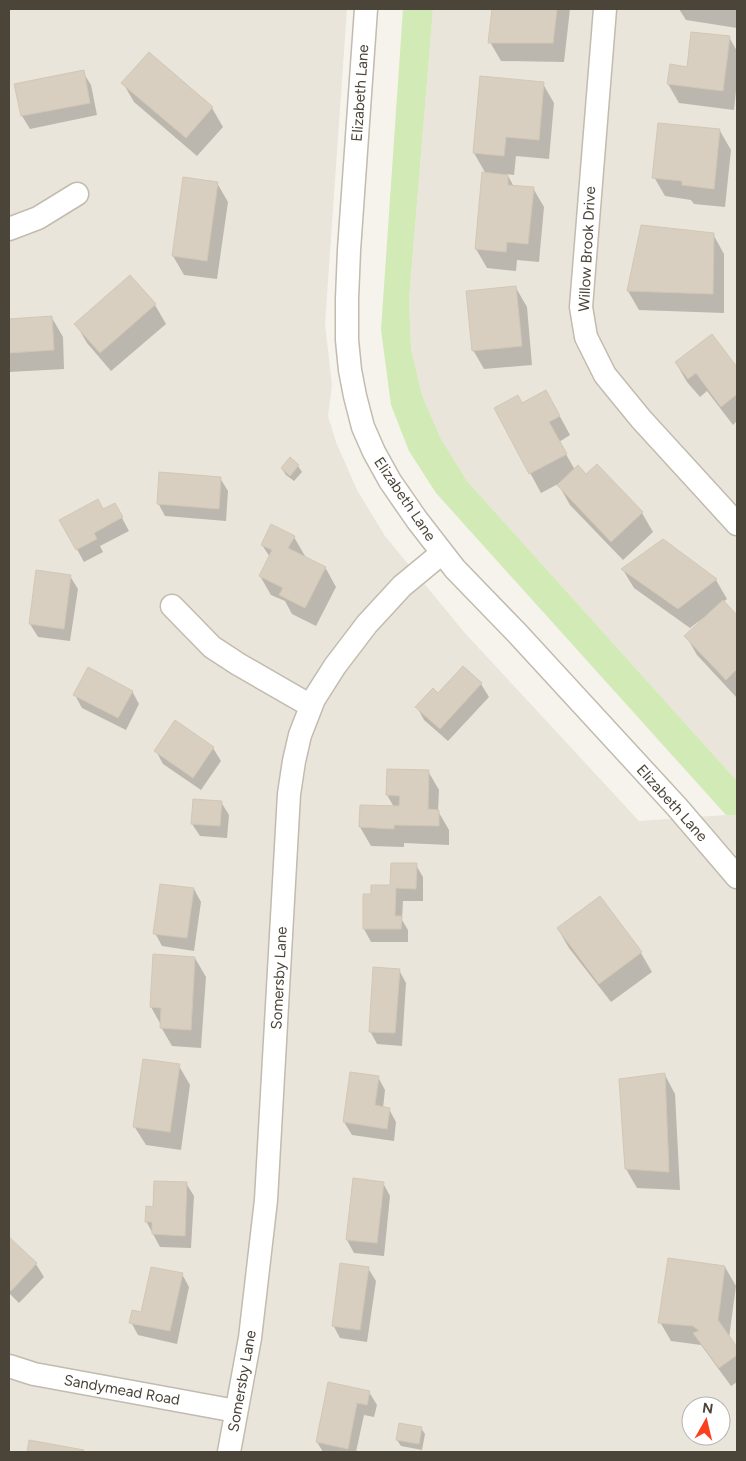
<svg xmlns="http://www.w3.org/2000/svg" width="746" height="1461" font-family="Figtree,sans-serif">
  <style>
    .residential { fill: #eae5da; fill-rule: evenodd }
    .green { fill: #d2eab5 }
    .shadow { fill: #0003 }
    .building { fill: #d8cfc1; stroke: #d3c7b4 }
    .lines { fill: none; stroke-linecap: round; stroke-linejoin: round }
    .street-casing { stroke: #c2bbae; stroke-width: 25 }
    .street { stroke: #fff; stroke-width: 22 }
    .labels { text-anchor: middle; stroke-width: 4; stroke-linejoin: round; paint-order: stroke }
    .street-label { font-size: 15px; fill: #4b4439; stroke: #fff }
  </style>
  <rect width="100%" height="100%" fill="#f6f3ec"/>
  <path class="residential" d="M9,9H347L325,324L332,385L328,416L336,442L357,490L385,536L464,632L639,821L726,815H737V1452H9ZM691,1406H721V1436H691Z
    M433,9H737V781L467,481L441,439L422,395L411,348L409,300Z"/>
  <path class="green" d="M403,9H433L409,300L411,348L422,395L441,439L467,481L737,781V815H726L436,493L409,451L391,405L381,330Z"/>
  <path class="shadow" d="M493,9H570L564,62L501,61L490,42Z
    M679,9H737V28L686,20Z
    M729,37L737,51V81L734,110L679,103L668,84L671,66L688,68Z
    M83,72L91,85L97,115L30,129L22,116L16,85Z
    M123,83L212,108L223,127L197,156L134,102Z
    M543,84L554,103L549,159L516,156L514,175L507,174L514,187L533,188L544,207L539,262L517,260L516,271L487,268L476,249L486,174L474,153Z
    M720,131L731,150L725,207L694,204L691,200L665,196L654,177Z
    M217,183L228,202L217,279L184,275L173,256Z
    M713,234L724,254V313L639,310L628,291Z
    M516,288L527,307L532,365L484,369L473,350Z
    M155,305L166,324L111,371L87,343L76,324Z
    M52,318L63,337L64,369L9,372V320Z
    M711,336L737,369V421L733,425L707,391L700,397L687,382L676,363Z
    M495,408L557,411L570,435L559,442L575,470L586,476L642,513L653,532L623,560L570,505L558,484L541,493Z
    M298,466L302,472L294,481L286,475L282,469Z
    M220,478L228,491L226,521L165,516L158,503Z
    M115,505L129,531L100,546L103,552L84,562L61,520L103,511Z
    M294,537L305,556L304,557L325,567L336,587L316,626L292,614L285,601L271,595L260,576L270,557L262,545Z
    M663,540L716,580L727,599L723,602L737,617V698L697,655L686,636L704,619L703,618L690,628L634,588L623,570Z
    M70,576L78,589L70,641L38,637L30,624Z
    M464,667L481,684L489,697L448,741L424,720L417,707L438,695Z
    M132,691L139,704L126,730L82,708L75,695Z
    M213,748L221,761L201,790L163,764L156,751Z
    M428,771L439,790L438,811L449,830V845L404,843V847L371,846L360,827L361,806L394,807L387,795Z
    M221,802L229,815L227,838L200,836L192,824Z
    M416,865L423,877V901H403L402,920L408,930V942H371L364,929L372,895L392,887Z
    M194,889L201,902L194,951L162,946L155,933Z
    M599,898L641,953L652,972L611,1002L569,948L558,929Z
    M154,956L195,958L206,977L201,1048L172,1046L161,1027V1025L151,1007Z
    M399,970L406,983L402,1046L377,1044L370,1031Z
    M179,1066L190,1085L181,1150L146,1145L134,1126Z
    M665,1075L675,1094L680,1190L637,1188L626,1169Z
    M378,1077L385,1090L383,1108L389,1109L396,1122L394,1141L352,1135L344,1122Z
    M186,1183L194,1196L191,1248L160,1247L146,1221L154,1208Z
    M383,1183L390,1196L384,1256L354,1253L347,1240Z
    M9,1238L36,1264L44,1277L19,1303L9,1293Z
    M725,1267L736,1286L729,1338L737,1350V1382L731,1386L701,1345L671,1341L660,1322Z
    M368,1268L376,1281L367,1342L340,1338L333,1325Z
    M182,1274L189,1287L177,1344L138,1335L131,1322Z
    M329,1384L369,1392L377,1405L374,1417L364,1415L356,1452H323L317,1442Z
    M421,1428L425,1434L422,1450L401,1446L397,1440Z
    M30,1442L83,1451V1452H28Z"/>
  <path class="building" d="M492,9H557L553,43H488Z
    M691,32L730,36L723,91L667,84L670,64L687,67Z
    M149,52L213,107L186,138L121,83Z
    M84,70L90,103L21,116L14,84Z
    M480,76L544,82L539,140L506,137L504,156L473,153Z
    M658,123L720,129L714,189L682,185V181L652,178Z
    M482,172L508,175V185L534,187L528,244L507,242L506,252L475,249Z
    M183,177L218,182L207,261L172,256Z
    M641,225L714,233L713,294L627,291Z
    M130,275L156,304L100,353L74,324Z
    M516,286L522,346L472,351L466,291Z
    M52,316L54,350L9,353V319Z
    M712,334L737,367V394L721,407L696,373L688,379L675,362Z
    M546,390L560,416L549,422L567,454L529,474L494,408L518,395L522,403Z
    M290,457L299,465L290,476L281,468Z
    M597,464L643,512L611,542L557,485L578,465L586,474Z
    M159,472L221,477L219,509L157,504Z
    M98,499L103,509L115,503L123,517L94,533L97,539L76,550L59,520Z
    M271,524L295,536L288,548L326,567L305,608L279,595L283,588L259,576L272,550L261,545Z
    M663,539L717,579L678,609L621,569Z
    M36,570L71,575L64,629L29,624Z
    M723,600L737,615V669L726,680L684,636Z
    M463,666L482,683L440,729L415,707L433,688L438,693Z
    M88,667L133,691L118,718L73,695Z
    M175,720L214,747L193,778L154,751Z
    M387,769L429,770L428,809L439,810V826L394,825V829L359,827L360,805L399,806L400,796L386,795Z
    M193,799L222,801L220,826L191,824Z
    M391,863H417L416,889L396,888L395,916H402L401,929H363V894H371V885H390Z
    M160,884L194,888L187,938L153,934Z
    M600,896L642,952L599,984L557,928Z
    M153,954L195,957L191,1030L160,1028L161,1008L150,1007Z
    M373,967L400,969L395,1033L369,1032Z
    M143,1059L180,1064L170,1132L133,1127Z
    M350,1072L379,1076L375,1105L390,1108L387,1129L343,1122Z
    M665,1073L669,1172L625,1169L619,1079Z
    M353,1178L384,1182L377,1243L346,1240Z
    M154,1181L187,1182L185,1236L152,1234V1222H145L146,1206L153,1207Z
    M9,1237L37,1263L11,1291L9,1289Z
    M668,1258L725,1266L718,1320L737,1347V1355L719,1368L693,1333L699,1331L693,1326L658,1323Z
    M340,1263L369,1267L360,1330L332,1326Z
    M151,1267L183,1273L170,1331L129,1323L132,1310L141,1312Z
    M328,1382L370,1391L367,1405L357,1403L348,1449L316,1442Z
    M399,1423L422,1427L419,1444L396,1440Z
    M29,1440L84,1450L83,1452H27Z"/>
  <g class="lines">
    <defs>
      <path id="street" d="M366,9L349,250L347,299V340L350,370L355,396L363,427L374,452L390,481L417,520L455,569L517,633L677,807L737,877
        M605,9L581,307L586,337L605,375L641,419L737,524
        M9,229L38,218L77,194
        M172,606L212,647L238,664L311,706
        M9,1366L34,1374L236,1411
        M229,1452L250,1338L266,1200L289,794L294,761L300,735L314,699L335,666L367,624L402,586L442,553"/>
    </defs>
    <use href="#street" class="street-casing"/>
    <use href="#street" class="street"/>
  </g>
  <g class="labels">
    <g class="street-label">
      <text transform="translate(360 93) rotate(-86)" y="5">Elizabeth Lane</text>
      <text transform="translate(587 249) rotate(-87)" y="5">Willow Brook Drive</text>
      <text transform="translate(405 499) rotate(56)" y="5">Elizabeth Lane</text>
      <text transform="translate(672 803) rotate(48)" y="5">Elizabeth Lane</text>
      <text transform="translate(279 978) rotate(-87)" y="5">Somersby Lane</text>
      <text transform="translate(242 1381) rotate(-80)" y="5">Somersby Lane</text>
      <text transform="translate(122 1390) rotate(10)" y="5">Sandymead Road</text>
    </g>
  </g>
  <rect width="746" height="1461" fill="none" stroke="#4b4439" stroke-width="20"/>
  <g transform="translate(706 1421) rotate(8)"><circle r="24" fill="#ffffff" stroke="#b7b4b0"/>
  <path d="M0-4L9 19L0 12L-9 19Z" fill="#fc3f1d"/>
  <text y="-8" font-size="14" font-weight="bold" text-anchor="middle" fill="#4b4439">N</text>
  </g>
</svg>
